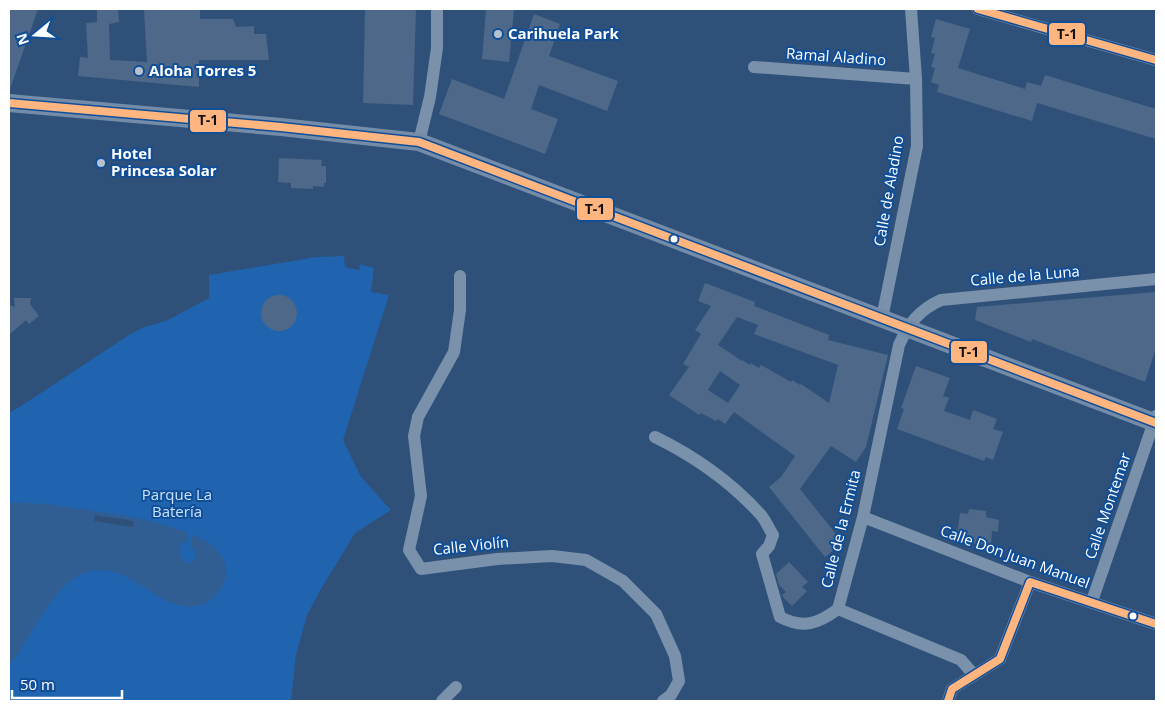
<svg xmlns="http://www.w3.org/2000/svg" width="1165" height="710" font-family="'Open Sans',sans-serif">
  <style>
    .green { fill: #2063ae }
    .water { fill: #305d92 }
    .pier { fill: #2f5179 }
    .building { fill: #4d6888; fill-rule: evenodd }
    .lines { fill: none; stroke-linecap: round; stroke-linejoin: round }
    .street { stroke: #7991ab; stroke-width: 12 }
    .secondary { stroke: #748ca8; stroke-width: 18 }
    .bus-1-casing { stroke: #104e98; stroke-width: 11 }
    .bus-1 { stroke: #ffb580; stroke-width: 8 }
    .poi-dot { fill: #b6c2d0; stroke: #104e98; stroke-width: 2 }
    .bus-dot { fill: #fff; stroke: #104e98; stroke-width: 2 }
    .labels { text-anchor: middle; stroke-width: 4; stroke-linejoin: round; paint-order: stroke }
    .poi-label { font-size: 15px; font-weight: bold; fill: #fff; stroke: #104e98; text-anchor: start }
    .street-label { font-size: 15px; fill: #fff; stroke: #104e98 }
    .park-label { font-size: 15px; fill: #c9e2fe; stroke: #104e98 }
    .line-badge { stroke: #104e98; stroke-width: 2 }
    .pale-badge-label { font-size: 14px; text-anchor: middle; font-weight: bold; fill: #111 }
  </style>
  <rect width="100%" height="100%" fill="#2f5179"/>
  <path class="green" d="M344,256L345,267L359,270L360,264L374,268L371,292L389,295L343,440L361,477L391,510L355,533L321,589L307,615L296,655L291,701H9V413L18,408L129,335L142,328L168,320L209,298V275L316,257Z"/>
  <path class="water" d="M9,503C34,502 58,506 82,509C121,515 151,519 188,533V543L183,542L179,549L182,558L188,564L194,561L196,555L192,546V535C205,540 214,545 222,557C234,576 217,603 196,606C156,613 126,553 80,575C54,587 31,634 16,658L9,663Z"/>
  <path class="pier" d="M95,515L134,521L133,527L94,521Z"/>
  <path class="building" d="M9,9H38L10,89H9Z
    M97,9H118L119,22L109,24L110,60L147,62L144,9H200V19H233L236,27L254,26V34H266L269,60H199V87L78,76L80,57L88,58L86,23L97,22Z
    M365,9H416L413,105L363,103Z
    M486,9H514L509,62L482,59Z
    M534,14L560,24L549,56L618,81L607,111L539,85L531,109L558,119L545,154L439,114L452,79L504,99Z
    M936,19L970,29L958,68L1025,89L1027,82L1041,86L1045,75L1156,109V139L1037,103L1032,121L937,92L939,85L931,82L935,68L931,67L935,54L931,53L935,38L931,37Z
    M279,158L322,160L321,166H326V183H324V187L313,186V189L291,188V183L278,182Z
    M705,283L755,302L754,306L829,335L828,340L888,355L866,447L856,462L831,446L800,489L843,543L825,557L769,487L781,477L795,456L734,412L725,424L718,419L716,421L701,413L699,415L669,395L689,367L683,364L701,334L695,330L711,306L698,301ZM737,317L758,325L754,334L838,365L829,403L801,384L800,385L792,380L791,382L761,365L759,368L751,363L750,365L742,360V361L718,345ZM720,371L740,385L728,403L708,390Z
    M1156,292V348L1145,382L1032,339L1031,342L975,320L977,307Z
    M261 313a18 18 0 1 1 36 0a18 18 0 1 1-36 0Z
    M14,298H31L30,304L39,316L29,324L26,320L9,335V305L15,307Z
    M916,366L950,378L943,396L949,398L944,411L970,420L973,410L997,419L993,429L1003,432L993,460L986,457L984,461L897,429L904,409L901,408Z
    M969,509L986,511V517L999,520L998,532L992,531L991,545L956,542L960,513L968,514Z
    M789,562L808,582L802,587L807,591L792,606L783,597L782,595L786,592L779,585L776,574Z"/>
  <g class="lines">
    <path class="street" d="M978,9L1156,60
      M754,67L916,79
      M419,142L430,97L437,48V9
      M460,276V310L454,352L418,417L414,436L421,496L409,550L421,569L497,559L552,556L586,560L623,581L656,614L675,656L679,681L671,695L663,701
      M882,318L917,146L916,79L911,9
      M655,437C694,456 732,483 761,515C766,521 769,529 773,535L769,546L762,554L780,617C803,629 818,624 838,609
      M863,517L1030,582L1156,624
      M1092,601L1156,416
      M838,609L863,517L899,345C909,323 919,310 941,300L1156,279
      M838,609L961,660L974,675
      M442,701L456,687
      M948,701L952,689L1000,659L1030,582"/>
    <path class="secondary" d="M9,103L281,127L419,142L1156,423"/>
    <defs>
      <path id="bus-1" d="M978,9L1156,60
        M9,103L281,127L419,142L1156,423
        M948,701L952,689L1000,659L1030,582L1156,624"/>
    </defs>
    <use href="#bus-1" class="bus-1-casing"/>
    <use href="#bus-1" class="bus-1"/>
  </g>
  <g class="poi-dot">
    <circle cx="498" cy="34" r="5"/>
    <circle cx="139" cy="71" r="5"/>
    <circle cx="101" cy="163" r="5"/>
  </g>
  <g class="bus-dot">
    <circle cx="674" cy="239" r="4.5"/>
    <circle cx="1133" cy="616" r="4.5"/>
  </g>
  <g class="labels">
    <g class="poi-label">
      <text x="508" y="39">Carihuela Park</text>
      <text x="149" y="76">Aloha Torres 5</text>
      <text x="111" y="159">Hotel<tspan x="111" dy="17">Princesa Solar</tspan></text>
    </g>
    <g class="street-label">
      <text transform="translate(836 57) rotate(4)" y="5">Ramal Aladino</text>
      <text transform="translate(889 191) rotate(-80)" y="5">Calle de Aladino</text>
      <text transform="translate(1025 276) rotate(-5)" y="5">Calle de la Luna</text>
      <text transform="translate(1108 506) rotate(-71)" y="5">Calle Montemar</text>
      <text transform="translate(841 529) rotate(-76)" y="5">Calle de la Ermita</text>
      <text transform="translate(471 546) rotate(-6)" y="5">Calle Violín</text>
      <text transform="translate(1015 557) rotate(20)" y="5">Calle Don Juan Manuel</text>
    </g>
    <g class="park-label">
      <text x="177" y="500">Parque La<tspan x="177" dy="17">Batería</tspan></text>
    </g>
  </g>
  <g class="line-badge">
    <rect x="1048" y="22" width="38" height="24" rx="5" fill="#ffb580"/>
    <rect x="189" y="109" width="38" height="24" rx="5" fill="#ffb580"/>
    <rect x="576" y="197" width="38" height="24" rx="5" fill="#ffb580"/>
    <rect x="950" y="340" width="38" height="24" rx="5" fill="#ffb580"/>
  </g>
  <g class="pale-badge-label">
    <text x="1067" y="39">T-1</text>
    <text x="208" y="125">T-1</text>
    <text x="595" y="214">T-1</text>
    <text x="969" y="357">T-1</text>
  </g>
  <rect width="1165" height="710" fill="none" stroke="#ffffff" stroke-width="20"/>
  <g transform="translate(35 35) rotate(252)" stroke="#104e98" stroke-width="4" paint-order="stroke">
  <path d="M0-4L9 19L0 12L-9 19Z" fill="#ffffff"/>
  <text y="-8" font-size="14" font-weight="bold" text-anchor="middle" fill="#ffffff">N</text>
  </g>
  <path d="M12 690v8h110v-8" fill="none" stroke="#ffffff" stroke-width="2.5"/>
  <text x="20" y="690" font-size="15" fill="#ffffff" stroke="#104e98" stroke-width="4" paint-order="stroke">50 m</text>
</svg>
